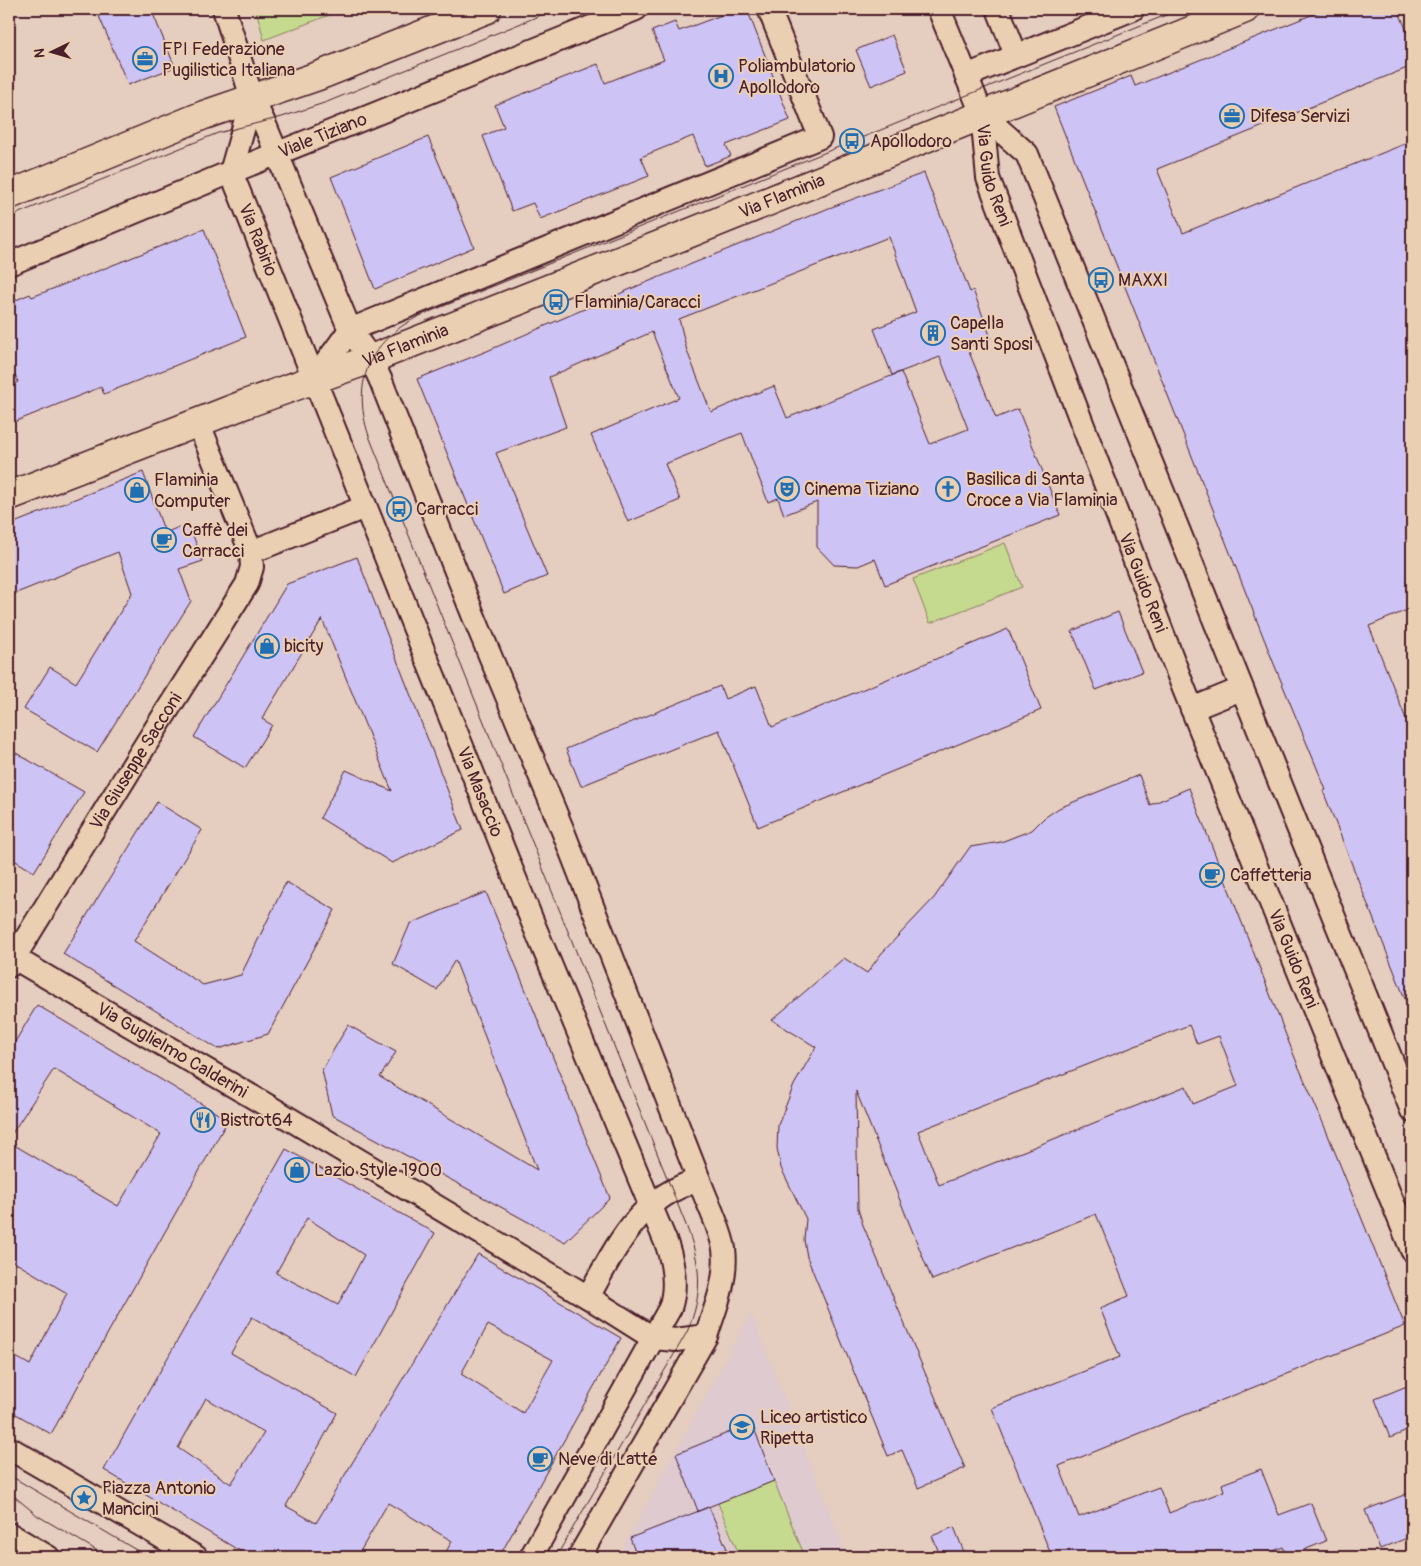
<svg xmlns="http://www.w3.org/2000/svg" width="1421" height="1566" font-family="Pangolin,sans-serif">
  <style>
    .built { fill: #decacf }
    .green { fill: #c6da8f; stroke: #887c5d }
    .building { fill: #cec3f5; stroke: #4a1f2b; fill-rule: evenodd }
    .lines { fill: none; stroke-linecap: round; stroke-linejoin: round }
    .minor-casing { stroke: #4a1f2b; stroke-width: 26 }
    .tertiary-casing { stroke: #4a1f2b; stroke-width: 31 }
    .minor { stroke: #ebcfb2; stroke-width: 22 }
    .tertiary { stroke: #ebcfb2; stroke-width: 28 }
    .tram { stroke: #4a1f2b; stroke-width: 1 }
    .labels { text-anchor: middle; stroke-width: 4; stroke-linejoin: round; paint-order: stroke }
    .poi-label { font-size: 18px; fill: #4a1f2b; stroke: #ebcfb2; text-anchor: start }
    .street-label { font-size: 18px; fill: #4a1f2b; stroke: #ebcfb2 }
  </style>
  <rect width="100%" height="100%" fill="#e5cdbf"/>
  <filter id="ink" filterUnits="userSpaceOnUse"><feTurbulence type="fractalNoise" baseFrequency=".02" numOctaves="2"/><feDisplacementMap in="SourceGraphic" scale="10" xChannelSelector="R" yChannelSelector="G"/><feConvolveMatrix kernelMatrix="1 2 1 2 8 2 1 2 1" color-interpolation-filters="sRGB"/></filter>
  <g filter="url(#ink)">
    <path class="built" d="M751,1313L847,1557H618Z"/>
    <path class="green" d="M256,9H345L264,40Z
      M1005,543L1022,587L930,623L913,579Z
      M774,1481L805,1557H740L718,1503Z"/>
    <path class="building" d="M96,9H151L175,67L128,85Z
      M738,9H747L790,120L726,145L731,156L705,166L693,136L641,157L649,176L540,219L533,203L512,211L483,136L504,127L495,105L598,64L605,83L664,60L652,31L675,22L679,31Z
      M1326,9H1398L1412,44V66L1157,169L1183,233L1412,141V608L1369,626L1412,734V1013L1411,1014L1323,791L1326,790L1274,664L1054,107L1131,76L1135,86Z
      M892,35L907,71L871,86L856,50Z
      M428,137L474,247L375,289L331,177Z
      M924,173L970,292L973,290L991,338L967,347L996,418L1018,409L1060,515L885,585L875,559L858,566L834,565L817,547V502L784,515L778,498L768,502L742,433L665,464L680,500L628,522L591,435L679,398L652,332L549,377L566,427L496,453L547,576L504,594L417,379L487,351L640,285L829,208ZM889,237L916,312L874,329L892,375L940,357L968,429L930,444L901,372L787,418L774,386L711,412L687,351L679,319Z
      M204,229L246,337L104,394L101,387L9,424V386L18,382L9,360V303L30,294L32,297Z
      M143,472L165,533L188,523L203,561L179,569L191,601L97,752L24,709L50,667L76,683L132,593L118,552L9,596V525Z
      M357,557L463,830L392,863L320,818L346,770L392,791L322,619L262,719L272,725L245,768L194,737L287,584Z
      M1118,612L1142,672L1096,690L1072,631Z
      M1008,629L1041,710L758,827L719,730L581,786L566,749L720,686L725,699L756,686L772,727Z
      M9,749L84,792L34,872L9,857Z
      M1139,775L1150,805L1189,788L1297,1063L1326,1130L1405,1326L1059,1466L1079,1517L1159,1487L1169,1513L1224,1491L1222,1484L1261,1469L1279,1515L1311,1503L1326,1541L1287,1557L1283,1547L1259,1557H1052L992,1408L1120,1357L1100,1308L1129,1296L1096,1214L932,1280L856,1091L858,1209L863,1225L965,1468L918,1488L902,1450L888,1456L807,1257L804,1240L806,1219L781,1168L777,1148L778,1125L794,1085L816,1047L772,1020L844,958L867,973L881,954L934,898L970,847L1001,842L1032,830L1044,818L1059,808ZM1189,1025L1197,1044L1219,1036L1238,1086L1193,1104L1186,1086L939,1185L918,1131Z
      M157,802L202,830L134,941L203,985L241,975L286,882L335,910L268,1034L218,1049L63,954Z
      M486,892L610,1198L565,1242L332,1115L322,1070L348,1025L396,1052L380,1077L537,1170L455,960L437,990L393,964L410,924Z
      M37,1005L228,1120L51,1434L9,1410V1353L30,1365L67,1293L9,1259V1142L118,1206L161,1134L54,1069L9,1138V1052Z
      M286,1149L435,1233L356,1377L252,1317L231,1353L337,1413L286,1506L316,1523L478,1254L621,1338L499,1557H443L452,1541L388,1503L357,1557H250L104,1470ZM307,1218L364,1255L338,1305L276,1273ZM488,1325L553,1360L523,1413L461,1374ZM206,1398L264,1433L231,1484L178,1448Z
      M1412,1384V1429L1390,1438L1375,1399Z
      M752,1423L774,1481L698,1511L676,1454Z
      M1412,1492V1536L1380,1549L1365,1510Z
      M709,1507L727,1549L719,1552L721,1557H637L630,1538Z
      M954,1527L966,1557H941L932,1536Z"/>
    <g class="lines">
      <defs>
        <g id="minor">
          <path d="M224,9L252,98L265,125L350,330L371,359L381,381L474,617L563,831L699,1180"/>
          <path id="s1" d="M939,9L982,114L988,178L1184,689L1412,1250"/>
          <path d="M998,9L1016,55"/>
          <path d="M966,76L1133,9"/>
          <path id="s2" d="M252,98L231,172L533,923L667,1245C674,1266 677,1287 670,1308L531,1557"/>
          <path d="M982,114L1027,154L1412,1111"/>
          <path id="s3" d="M9,264L231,172L636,9"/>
          <path d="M315,378L350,330L820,137L769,9"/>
          <path d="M198,422L251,552L365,507"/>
          <path d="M1192,709L1241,689"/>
          <path id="s4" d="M9,955L263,1103L588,1297"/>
          <path id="s5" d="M9,966L146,744L247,584L252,567L251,552"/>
          <path d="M699,1180C706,1200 721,1229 724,1249C728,1279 715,1309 706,1336L676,1340L653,1338L588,1297C617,1246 638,1197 699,1180Z"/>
          <path d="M9,1448L196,1557"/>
          <path d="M9,1534L48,1557"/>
          <path d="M579,1557L706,1336"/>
        </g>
        <g id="tertiary">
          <path d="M9,195L204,115L318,76L487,9"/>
          <path id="s6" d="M9,496L248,403L371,359L680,237L1245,9"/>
        </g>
      </defs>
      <use href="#minor" class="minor-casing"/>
      <use href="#tertiary" class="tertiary-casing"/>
      <use href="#minor" class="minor"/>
      <use href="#tertiary" class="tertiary"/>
      <path class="tram" d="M9,217L218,133L282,117L327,102L556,9
        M9,1475L148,1557
        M9,1492L38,1516L108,1557
        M556,1557L687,1332C704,1293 701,1264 686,1225L369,436C350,380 372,337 424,314L1181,9"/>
    </g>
  </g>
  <defs>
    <symbol id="office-ring" viewBox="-11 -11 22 22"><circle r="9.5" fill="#ebcfb2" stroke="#1f6fb2" stroke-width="1.5"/><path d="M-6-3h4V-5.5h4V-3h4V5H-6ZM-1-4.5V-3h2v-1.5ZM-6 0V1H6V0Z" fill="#1f6fb2"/></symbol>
    <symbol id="hospital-ring" viewBox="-11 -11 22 22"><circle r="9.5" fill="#ebcfb2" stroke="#1f6fb2" stroke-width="1.5"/><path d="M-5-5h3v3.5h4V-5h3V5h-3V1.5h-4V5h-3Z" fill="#1f6fb2"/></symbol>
    <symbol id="bus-ring" viewBox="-11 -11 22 22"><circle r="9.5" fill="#ebcfb2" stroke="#1f6fb2" stroke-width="1.5"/><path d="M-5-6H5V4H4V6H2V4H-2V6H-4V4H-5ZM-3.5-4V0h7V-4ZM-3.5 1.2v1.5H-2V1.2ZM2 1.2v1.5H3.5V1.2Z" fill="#1f6fb2"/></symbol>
    <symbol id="building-ring" viewBox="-11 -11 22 22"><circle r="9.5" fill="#ebcfb2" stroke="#1f6fb2" stroke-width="1.5"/><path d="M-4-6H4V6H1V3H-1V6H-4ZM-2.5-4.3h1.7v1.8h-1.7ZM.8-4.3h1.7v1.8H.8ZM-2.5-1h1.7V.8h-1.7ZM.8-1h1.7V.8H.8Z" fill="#1f6fb2"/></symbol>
    <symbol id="theatre-ring" viewBox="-11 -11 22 22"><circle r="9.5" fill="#ebcfb2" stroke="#1f6fb2" stroke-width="1.5"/><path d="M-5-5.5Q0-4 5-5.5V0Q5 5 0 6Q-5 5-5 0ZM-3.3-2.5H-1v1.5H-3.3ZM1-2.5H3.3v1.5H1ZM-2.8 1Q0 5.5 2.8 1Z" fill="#1f6fb2"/></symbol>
    <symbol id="church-ring" viewBox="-11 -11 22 22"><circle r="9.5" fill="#ebcfb2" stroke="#1f6fb2" stroke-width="1.5"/><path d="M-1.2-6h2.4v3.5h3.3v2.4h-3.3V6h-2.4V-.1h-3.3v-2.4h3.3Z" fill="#1f6fb2"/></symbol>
    <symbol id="shop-ring" viewBox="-11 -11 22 22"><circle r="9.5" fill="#ebcfb2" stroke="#1f6fb2" stroke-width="1.5"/><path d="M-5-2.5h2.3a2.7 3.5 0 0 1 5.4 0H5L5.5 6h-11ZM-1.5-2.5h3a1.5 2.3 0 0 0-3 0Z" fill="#1f6fb2"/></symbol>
    <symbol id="cafe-ring" viewBox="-11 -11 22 22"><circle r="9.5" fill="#ebcfb2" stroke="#1f6fb2" stroke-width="1.5"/><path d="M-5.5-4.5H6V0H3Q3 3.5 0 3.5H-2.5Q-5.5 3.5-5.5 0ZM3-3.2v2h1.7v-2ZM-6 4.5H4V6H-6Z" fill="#1f6fb2"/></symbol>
    <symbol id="restaurant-ring" viewBox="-11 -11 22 22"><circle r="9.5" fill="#ebcfb2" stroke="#1f6fb2" stroke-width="1.5"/><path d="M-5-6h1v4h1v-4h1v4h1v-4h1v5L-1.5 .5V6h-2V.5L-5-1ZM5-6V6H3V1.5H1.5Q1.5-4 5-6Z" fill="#1f6fb2"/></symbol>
    <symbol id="school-ring" viewBox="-11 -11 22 22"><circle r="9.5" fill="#ebcfb2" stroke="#1f6fb2" stroke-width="1.5"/><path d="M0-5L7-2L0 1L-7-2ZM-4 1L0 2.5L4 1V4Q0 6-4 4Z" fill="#1f6fb2"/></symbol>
    <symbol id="sight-ring" viewBox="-11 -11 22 22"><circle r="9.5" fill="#ebcfb2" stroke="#1f6fb2" stroke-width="1.5"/><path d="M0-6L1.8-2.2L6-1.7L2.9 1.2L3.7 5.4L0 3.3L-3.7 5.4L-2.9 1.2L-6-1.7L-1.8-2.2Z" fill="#1f6fb2"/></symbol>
  </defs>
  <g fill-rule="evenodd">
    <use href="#office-ring" x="131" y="45" width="28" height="28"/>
    <use href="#hospital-ring" x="707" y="62" width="28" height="28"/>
    <use href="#office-ring" x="1218" y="102" width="28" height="28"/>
    <use href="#bus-ring" x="838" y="127" width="28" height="28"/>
    <use href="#bus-ring" x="1087" y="266" width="28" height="28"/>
    <use href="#bus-ring" x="542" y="288" width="28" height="28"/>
    <use href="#building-ring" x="919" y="319" width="28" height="28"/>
    <use href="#theatre-ring" x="773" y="475" width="28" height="28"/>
    <use href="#church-ring" x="934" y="475" width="28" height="28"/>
    <use href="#shop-ring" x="123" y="476" width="28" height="28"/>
    <use href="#bus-ring" x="385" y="495" width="28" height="28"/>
    <use href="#cafe-ring" x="150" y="526" width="28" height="28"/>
    <use href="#shop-ring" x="253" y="632" width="28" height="28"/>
    <use href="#cafe-ring" x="1198" y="861" width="28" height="28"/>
    <use href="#restaurant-ring" x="189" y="1106" width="28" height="28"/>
    <use href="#shop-ring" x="283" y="1156" width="28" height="28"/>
    <use href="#school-ring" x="728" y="1413" width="28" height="28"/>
    <use href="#cafe-ring" x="526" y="1445" width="28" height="28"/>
    <use href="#sight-ring" x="70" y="1484" width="28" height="28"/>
  </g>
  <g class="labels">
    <g class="poi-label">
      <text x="162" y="55">FPI Federazione<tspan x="162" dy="21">Pugilistica Italiana</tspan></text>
      <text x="738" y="72">Poliambulatorio<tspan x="738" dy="21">Apollodoro</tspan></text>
      <text x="1250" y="122">Difesa Servizi</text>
      <text x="870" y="147">Apollodoro</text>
      <text x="1118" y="286">MAXXI</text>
      <text x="574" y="308">Flaminia/Caracci</text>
      <text x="950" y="329">Capella<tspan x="950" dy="21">Santi Sposi</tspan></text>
      <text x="966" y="485">Basilica di Santa<tspan x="966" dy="21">Croce a Via Flaminia</tspan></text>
      <text x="154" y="486">Flaminia<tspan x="154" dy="21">Computer</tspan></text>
      <text x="804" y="495">Cinema Tiziano</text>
      <text x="416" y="515">Carracci</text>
      <text x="182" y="536">Caffè dei<tspan x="182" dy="21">Carracci</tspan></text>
      <text x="284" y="652">bicity</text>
      <text x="1230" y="881">Caffetteria</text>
      <text x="220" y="1126">Bistrot64</text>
      <text x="314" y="1176">Lazio Style 1900</text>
      <text x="760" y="1423">Liceo artistico<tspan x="760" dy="21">Ripetta</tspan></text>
      <text x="558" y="1465">Neve di Latte</text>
      <text x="102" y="1494">Piazza Antonio<tspan x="102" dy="21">Mancini</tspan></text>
    </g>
    <g class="street-label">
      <text dy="6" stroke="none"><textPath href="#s3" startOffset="339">Viale Tiziano</textPath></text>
      <text dy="6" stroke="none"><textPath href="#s1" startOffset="176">Via Guido Reni</textPath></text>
      <text dy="6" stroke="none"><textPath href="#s6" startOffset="829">Via Flaminia</textPath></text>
      <text dy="6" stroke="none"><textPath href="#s2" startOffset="150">Via Rabirio</textPath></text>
      <text dy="6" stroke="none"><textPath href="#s6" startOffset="424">Via Flaminia</textPath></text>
      <text dy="6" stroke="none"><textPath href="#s1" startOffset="611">Via Guido Reni</textPath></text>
      <text dy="6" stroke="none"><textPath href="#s5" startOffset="241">Via Giuseppe Sacconi</textPath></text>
      <text dy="6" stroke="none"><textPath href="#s2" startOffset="745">Via Masaccio</textPath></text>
      <text dy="6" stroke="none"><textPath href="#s1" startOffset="1016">Via Guido Reni</textPath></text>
      <text dy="6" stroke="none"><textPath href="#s4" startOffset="189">Via Guglielmo Calderini</textPath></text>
    </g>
  </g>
  <rect width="1421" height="1566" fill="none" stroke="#ebcfb2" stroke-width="30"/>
  <rect x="15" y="15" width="1391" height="1536" fill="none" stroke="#4a1f2b" stroke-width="2" filter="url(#ink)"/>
  <g transform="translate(52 52) rotate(265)" stroke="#ebcfb2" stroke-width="4" paint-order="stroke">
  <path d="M0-4L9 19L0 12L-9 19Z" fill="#4a1f2b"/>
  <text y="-8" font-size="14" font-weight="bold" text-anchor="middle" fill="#4a1f2b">N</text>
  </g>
</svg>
